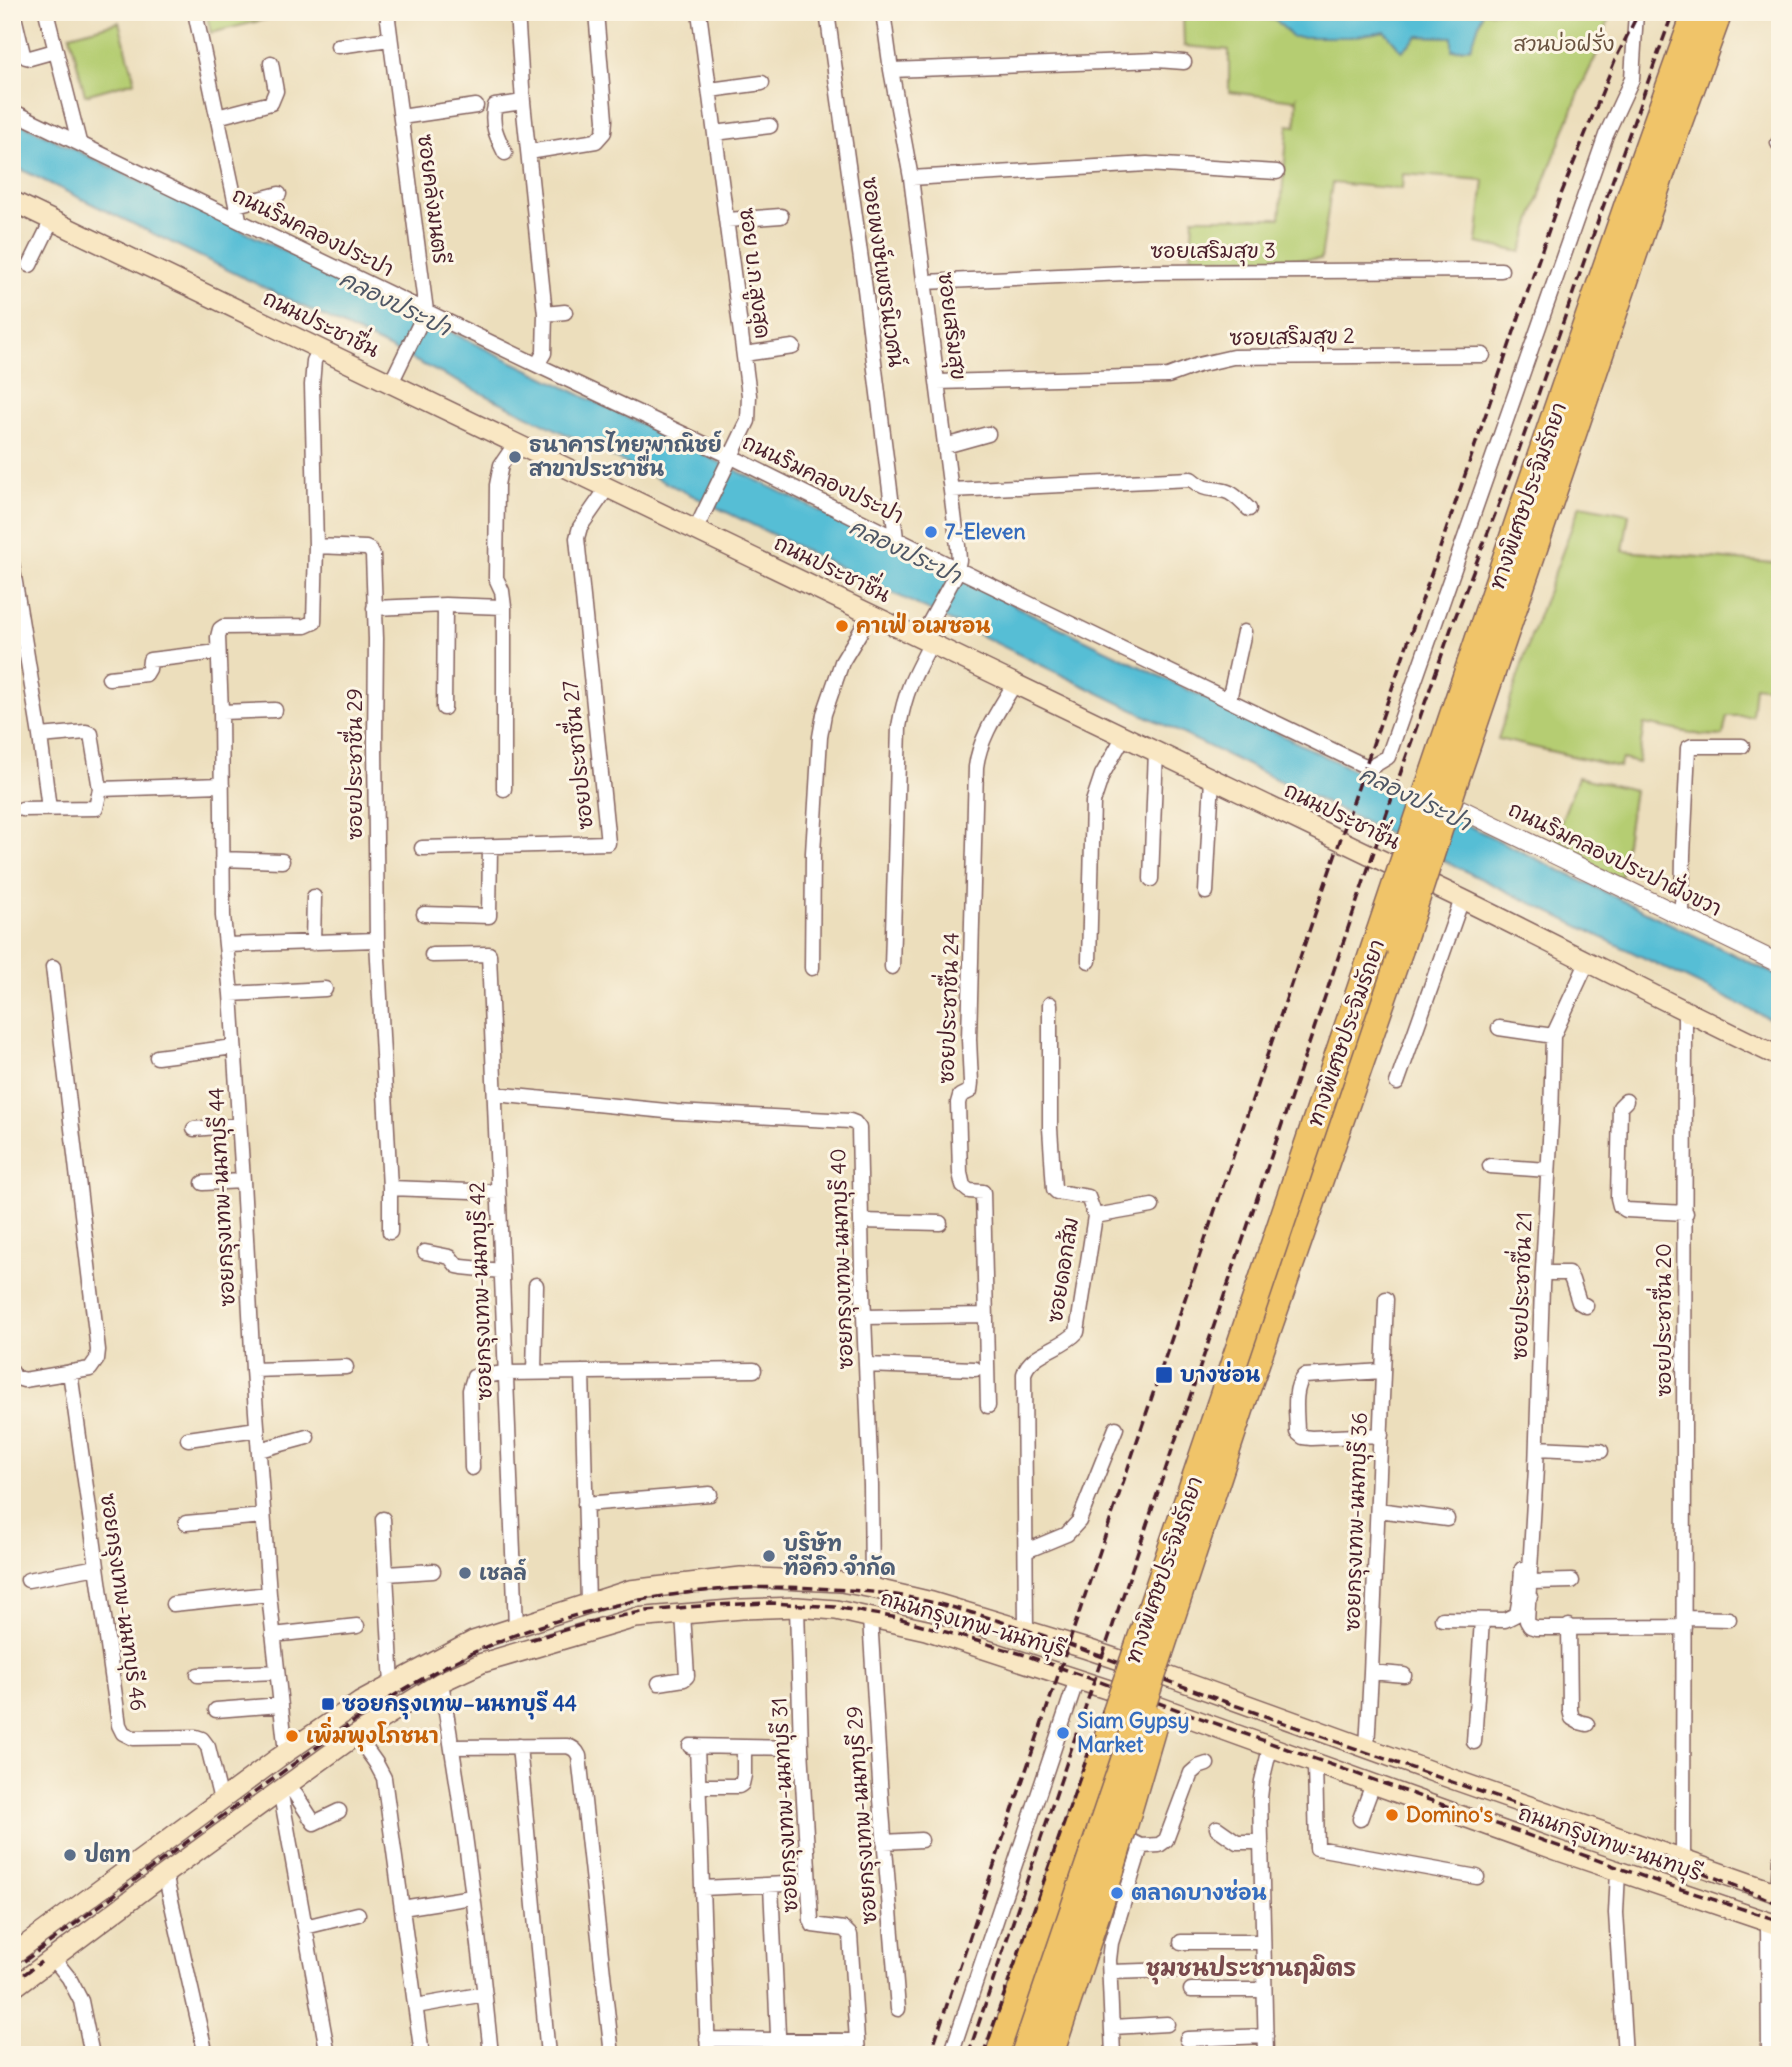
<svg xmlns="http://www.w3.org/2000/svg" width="1792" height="2067" font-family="Delius,'Playpen Sans Thai',sans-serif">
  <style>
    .green { fill: #b5cd72; stroke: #80764e; stroke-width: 2 }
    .water { fill: #57bed5; stroke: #506e80; stroke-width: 2 }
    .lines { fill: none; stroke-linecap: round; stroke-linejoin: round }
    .minor-casing { stroke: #83625e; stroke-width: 17 }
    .tertiary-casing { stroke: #83625e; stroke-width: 20 }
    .secondary-casing { stroke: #83625e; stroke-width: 22 }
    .motorway-casing { stroke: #83625e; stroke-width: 29 }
    .minor { stroke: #fff; stroke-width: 14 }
    .tertiary { stroke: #fff; stroke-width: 18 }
    .secondary { stroke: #f9e7c3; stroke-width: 19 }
    .motorway { stroke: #f0c469; stroke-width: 26 }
    .rail { stroke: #4a1f2b; stroke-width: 3.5; stroke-dasharray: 10 5; stroke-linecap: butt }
    .motorway-bridge-casing { stroke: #83625e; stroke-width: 29; stroke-linecap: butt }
    .motorway-bridge { stroke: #f0c469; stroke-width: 26 }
    .service-dot { fill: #5c6f8a; stroke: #fcf5e5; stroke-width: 2.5 }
    .shop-dot { fill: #3f7fe0; stroke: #fcf5e5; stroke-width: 2.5 }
    .food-dot { fill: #e8710a; stroke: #fcf5e5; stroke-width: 2.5 }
    .transit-dot { fill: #1a4fb4; stroke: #fcf5e5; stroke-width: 2.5 }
    .labels { text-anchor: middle; stroke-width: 6; stroke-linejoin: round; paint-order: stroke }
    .park-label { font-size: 21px; fill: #6a5340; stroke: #fcf5e5 }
    .street-label { font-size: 21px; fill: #4a1f2b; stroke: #fcf5e5 }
    .service-label { font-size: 21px; font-weight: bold; fill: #4e5e75; stroke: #fcf5e5; text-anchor: start }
    .shop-label { font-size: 21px; font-weight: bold; fill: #366cbe; stroke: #fcf5e5; text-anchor: start }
    .food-label { font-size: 21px; font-weight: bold; fill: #c56008; stroke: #fcf5e5; text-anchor: start }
    .transit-label { font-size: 21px; font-weight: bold; fill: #164399; stroke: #fcf5e5; text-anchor: start }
    .water-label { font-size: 23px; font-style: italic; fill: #4f5766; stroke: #fcf5e5 }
    .neighbourhood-label { font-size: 23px; font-weight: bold; fill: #784a4c; stroke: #fcf5e5 }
  </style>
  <rect width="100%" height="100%" fill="#fcf5e5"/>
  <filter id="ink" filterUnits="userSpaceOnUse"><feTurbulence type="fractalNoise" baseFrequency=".0143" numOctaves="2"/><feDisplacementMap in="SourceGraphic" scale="14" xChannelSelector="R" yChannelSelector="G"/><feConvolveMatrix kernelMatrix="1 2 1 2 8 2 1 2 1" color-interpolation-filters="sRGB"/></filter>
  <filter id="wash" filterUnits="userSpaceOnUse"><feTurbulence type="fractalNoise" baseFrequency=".00686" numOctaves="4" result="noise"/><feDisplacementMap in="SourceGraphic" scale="28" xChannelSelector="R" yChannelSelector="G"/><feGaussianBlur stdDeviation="1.57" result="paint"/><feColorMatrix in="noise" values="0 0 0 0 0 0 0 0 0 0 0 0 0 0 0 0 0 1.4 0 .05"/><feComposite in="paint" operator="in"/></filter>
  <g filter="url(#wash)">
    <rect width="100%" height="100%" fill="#ecdebc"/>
    <path class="green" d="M206,12H275V17L211,33Z
      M1178,12H1213L1276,20L1350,37L1385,31L1402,51L1418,36L1452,37L1453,50L1471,47L1483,12H1611L1599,50L1583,83L1545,180L1521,252L1477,243L1484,180L1403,174L1402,189L1332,183L1321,259L1191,258L1193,218H1280L1288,125L1296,126L1297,97L1295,100L1229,92V50L1184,46L1183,14Z
      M119,22L135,81L85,95L70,35Z
      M1580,505L1629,514L1623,551L1775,563L1780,555V660H1775L1771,688L1755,686L1752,716H1727L1723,736L1701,735L1644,724L1638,763L1622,759L1619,767L1498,739L1531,636Z
      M1578,777L1634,790L1620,883L1553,843Z"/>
    <path class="water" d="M1213,12H1483L1471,47L1452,50V37L1418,36L1402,51L1385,31L1350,37H1292L1276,20Z
      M12,119L1780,977V1024L12,165Z"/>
  </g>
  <g filter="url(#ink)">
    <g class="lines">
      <defs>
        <path id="minor" d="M13,12L23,54L26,57L30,58L55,51
          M46,12L79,142
          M195,12L239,219
          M387,12L426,311L391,383
          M517,12L523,102L545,314L544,353L537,365
          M827,12L865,289L896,538
          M883,12L891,70L911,178L958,546L959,560L956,574L921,638
          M338,46L390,39
          M891,70L1157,60L1184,62
          M710,90L762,83
          M12,111L537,365L732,457L957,569L1363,765L1373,766L1388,757L1606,135L1632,79L1636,12
          M217,117L271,103L276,91L271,63
          M401,117L476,106
          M715,133L770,126
          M1778,143L1780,144
          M529,152L596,141L604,132L605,120L596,12
          M505,153C497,137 490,123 495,106L523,102
          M911,178L1147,164L1277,172
          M236,205L279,194
          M727,220L781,216
          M30,265L52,220
          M925,282L1148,272L1501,270
          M545,314L565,312
          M320,349L314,361L312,385L316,546L366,548L370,550L373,555L376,639L375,743L377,940L390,1188V1232
          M744,354L793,347
          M937,382L1168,376L1198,365L1233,357L1483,355
          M945,446L988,434
          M951,490L1191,479C1207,492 1208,487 1225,491C1234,493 1242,503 1249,509
          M696,529L748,421L749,395L699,12
          M12,564L40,736L49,809
          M374,608L445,605L504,607
          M109,678L146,674L149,669L150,660L218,652
          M1229,700L1244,632
          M444,708L445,605
          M221,712L275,710
          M40,736L86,732L91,734L100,789L222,785
          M504,789V607L502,591L496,578L497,485L501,465L516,443
          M22,809L96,808L100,789
          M422,848L608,843L577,538L580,527L608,487
          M222,859L282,861
          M1151,879L1156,751
          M1206,892L1212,778
          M424,914L489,916L490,847
          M1682,916L1683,855L1688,748L1692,746H1742
          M313,943L314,897
          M226,945L377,940
          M432,955L489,954L516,1627
          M1089,961L1093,802L1102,775L1124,736
          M1588,961L1553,1036L1551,1122L1542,1287L1536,1468L1527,1621L1530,1626L1536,1628L1684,1627
          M892,967L899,727C905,691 914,675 931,643
          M812,968L813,853L820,737L824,714L842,662L871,614
          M231,994L325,989
          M1499,1028L1553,1036
          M157,1057L234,1047
          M1397,1083L1462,899
          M495,1094L676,1112L850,1121L855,1123L859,1128L862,1268L871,1485L872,1588
          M1626,1101L1620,1107L1618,1198L1620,1206L1626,1210L1686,1213
          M194,1129L239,1125
          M1490,1166L1548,1170
          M203,1183L243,1181
          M390,1188L498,1192
          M1095,1216L1152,1206
          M861,1221L940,1223
          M425,1252L450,1257L457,1266L462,1267L501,1271
          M1543,1273H1568L1572,1280L1579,1302L1586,1306
          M865,1317L985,1315
          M866,1365L975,1369
          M253,1370L346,1367
          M12,1372L14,1377L24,1380L90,1369L97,1359L98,1350L53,967
          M70,1372L119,1725L123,1733L133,1738L196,1737L202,1739L208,1747L221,1800
          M582,1372L588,1603
          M534,1373L536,1285
          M988,1406L983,1192L969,1191L963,1186L960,1173L958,1103L960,1096L970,1091L971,1083L969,1039L976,767C980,736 999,710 1015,683
          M1381,1435L1311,1438L1303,1437L1297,1432C1297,1416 1292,1389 1304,1376L1383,1371
          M188,1439L257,1429
          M1537,1448L1601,1451
          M259,1450L307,1437
          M472,1468L470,1390L474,1377L505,1373L754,1370
          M585,1504L710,1494
          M1378,1510L1447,1519
          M383,1519L392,1685
          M186,1523L263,1516
          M1026,1551L1067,1534L1079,1521L1116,1428
          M387,1574L433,1571
          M28,1580L97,1567
          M1531,1582L1572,1581
          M1520,1597L1522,1569
          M173,1604L269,1594
          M797,1607L801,1748L811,1920L813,1925L844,1929L850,1935L858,2055
          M870,1618L881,1799L898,2009
          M1685,1618L1729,1619
          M1442,1619L1505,1620L1517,1614L1520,1597H1530
          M1569,1626L1570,1710L1572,1718L1579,1722L1587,1724
          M1026,1630L1024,1374C1030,1352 1062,1349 1077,1332L1095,1216L1088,1197L1057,1192L1054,1189L1050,1128V1004
          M273,1635L357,1626
          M1371,1672L1404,1675
          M198,1675L277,1672
          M441,1682C462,1805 479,1931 491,2055
          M659,1683L684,1679L687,1676L683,1614
          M216,1710L280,1705
          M356,1735L376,1763L384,1778L422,2055
          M1474,1742L1482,1620
          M519,1746L548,2055
          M690,1746L801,1748
          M697,1746L708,2055
          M452,1747L567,1746C574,1748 576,1750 579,1756L612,2055
          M1367,1748L1371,1672L1386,1299
          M286,1753L269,1594L253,1370L243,1181L231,994L223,916L221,712L218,637L220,629L223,627L305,626L314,622L316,546
          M1315,1764L1317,1848L1477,1877
          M288,1783L314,1823L339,1811
          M699,1786H739L742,1784L744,1775V1747
          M280,1789L328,2055
          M1360,1819L1373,1784
          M1217,1828L1237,1842H1260
          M884,1842L921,1840
          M1141,1846L1159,1845L1166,1840L1191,1773L1198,1767L1207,1764
          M1683,1861L1685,1012
          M1618,1871L1616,1913L1625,2055
          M165,1874L206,2055
          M771,1886L779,2055
          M702,1888L808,1883
          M1778,1894L1780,1859
          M402,1908L472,1897
          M1766,1922L1768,1927L1769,2055
          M305,1927L358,1914
          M1181,1942H1263
          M53,1958L69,1978L81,2001L92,2055
          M1110,1972L1176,1970
          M1191,1990H1264
          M416,2006L485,1994
          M1112,2027L1167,2024
          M707,2039L857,2041
          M1187,2039L1266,2036
          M951,2055L1077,1679
          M1113,2055L1109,1960L1111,1943L1141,1846L1117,1834
          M1266,2055L1260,1798L1262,1781L1270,1748"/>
        <path id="tertiary" d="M1440,799L1780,964"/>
        <path id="secondary" d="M12,201C496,431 979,665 1462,899C1568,951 1673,1006 1780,1057
          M12,1955L278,1758L360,1702L473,1641L630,1590L741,1577L841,1582L872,1588L932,1602L1087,1649L1159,1673L1458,1781L1780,1894
          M12,1989L165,1874L356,1735L441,1682L482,1663L635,1618L742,1609L797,1607L836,1610L926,1630L1146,1702L1559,1851L1780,1926"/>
        <path id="motorway" d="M1244,1398L1400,949
          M999,2055L1115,1715"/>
      </defs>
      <use href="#minor" class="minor-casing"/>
      <use href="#tertiary" class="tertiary-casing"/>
      <use href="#secondary" class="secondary-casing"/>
      <use href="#motorway" class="motorway-casing"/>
      <use href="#minor" class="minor"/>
      <use href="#tertiary" class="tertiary"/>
      <use href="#secondary" class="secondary"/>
      <use href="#motorway" class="motorway"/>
      <path class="rail" d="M530,1640L595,1621L647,1611L711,1605L772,1603L835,1607L898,1618L1022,1654L1653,1880L1780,1921
        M12,1970C91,1912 169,1855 247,1798C336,1733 424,1666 529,1630C623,1597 716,1584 815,1588C844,1590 874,1591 902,1596C972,1609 1039,1634 1106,1658C1176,1684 1245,1709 1315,1734C1431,1776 1548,1813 1663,1857C1702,1872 1741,1888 1780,1904
        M12,1983L41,1962
        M930,2055L1306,940L1560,197L1615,60L1639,12
        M968,2055L1397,783L1453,623L1512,470L1598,221L1673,12
        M983,2055L1121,1660L1557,372L1641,145L1698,12"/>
      <defs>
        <path id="motorway-bridge" d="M1400,949L1455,781L1676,130L1719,12
          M1115,1715L1529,490L1642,163L1696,12
          M1024,2055L1134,1731L1244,1398
          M1050,2055L1111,1870L1155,1720"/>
      </defs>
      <use href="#motorway-bridge" class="motorway-bridge-casing"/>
      <use href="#motorway-bridge" class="motorway-bridge"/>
    </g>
  </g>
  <g class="service-dot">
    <circle cx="515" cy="457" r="7"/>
    <circle cx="769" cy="1556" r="7"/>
    <circle cx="465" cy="1573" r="7"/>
    <circle cx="70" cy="1855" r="7"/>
  </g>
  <g class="shop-dot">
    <circle cx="931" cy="532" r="7"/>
    <circle cx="1063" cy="1733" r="7"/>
    <circle cx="1117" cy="1893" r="7"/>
  </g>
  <g class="food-dot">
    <circle cx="842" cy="626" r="7"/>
    <circle cx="292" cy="1736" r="7"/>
    <circle cx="1392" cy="1815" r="7"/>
  </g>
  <g class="transit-dot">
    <rect x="1155" y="1366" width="18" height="18" rx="3.5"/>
    <rect x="321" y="1697" width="14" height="14" rx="3.5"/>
  </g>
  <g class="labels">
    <g class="park-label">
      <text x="1564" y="51">สวนบ่อฝรั่ง</text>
    </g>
    <g class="street-label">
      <text transform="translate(433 199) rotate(83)" y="7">ซอยคลังมนตรี</text>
      <text transform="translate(313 232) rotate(26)" y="7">ถนนริมคลองประปา</text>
      <text x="1213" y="258">ซอยเสริมสุข 3</text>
      <text transform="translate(883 272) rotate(82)" y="7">ซอยพงษ์เพชรนิเวศน์</text>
      <text transform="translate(755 273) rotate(83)" y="7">ซอย บ.ก.สูงสุด</text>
      <text transform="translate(321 324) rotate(26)" y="7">ถนนประชาชื่น</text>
      <text transform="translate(952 326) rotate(83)" y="7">ซอยเสริมสุข</text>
      <text transform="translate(1292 337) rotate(-1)" y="7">ซอยเสริมสุข 2</text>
      <text transform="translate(823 479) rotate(26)" y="7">ถนนริมคลองประปา</text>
      <text transform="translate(1528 496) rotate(-71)" y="7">ทางพิเศษประจิมรัถยา</text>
      <text transform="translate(832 569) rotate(26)" y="7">ถนนประชาชื่น</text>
      <text transform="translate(578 755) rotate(-96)" y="7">ซอยประชาชื่น 27</text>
      <text transform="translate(355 764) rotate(-90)" y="7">ซอยประชาชื่น 29</text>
      <text transform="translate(1342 816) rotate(26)" y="7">ถนนประชาชื่น</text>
      <text transform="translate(1615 859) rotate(26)" y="7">ถนนริมคลองประปาฝั่งขวา</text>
      <text transform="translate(949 1008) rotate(-88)" y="7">ซอยประชาชื่น 24</text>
      <text transform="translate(1346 1033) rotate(-71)" y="7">ทางพิเศษประจิมรัถยา</text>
      <text transform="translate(222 1197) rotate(-93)" y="7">ซอยกรุงเทพ-นนทบุรี 44</text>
      <text transform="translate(842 1259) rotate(-92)" y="7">ซอยกรุงเทพ-นนทบุรี 40</text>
      <text transform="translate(1063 1270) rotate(-81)" y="7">ซอยดอกส้ม</text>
      <text transform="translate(1522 1286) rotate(-88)" y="7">ซอยประชาชื่น 21</text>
      <text transform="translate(481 1291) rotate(-92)" y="7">ซอยกรุงเทพ-นนทบุรี 42</text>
      <text transform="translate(1664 1320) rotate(-90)" y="7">ซอยประชาชื่น 20</text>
      <text transform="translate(1356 1522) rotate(-88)" y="7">ซอยกรุงเทพ-นนทบุรี 36</text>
      <text transform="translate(1164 1570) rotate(-71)" y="7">ทางพิเศษประจิมรัถยา</text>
      <text transform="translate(123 1602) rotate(82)" y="7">ซอยกรุงเทพ-นนทบุรี 46</text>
      <text transform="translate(973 1624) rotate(16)" y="7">ถนนกรุงเทพ-นนทบุรี</text>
      <text transform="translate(785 1805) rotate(-93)" y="7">ซอยกรุงเทพ-นนทบุรี 31</text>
      <text transform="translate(862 1815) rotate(-94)" y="7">ซอยกรุงเทพ-นนทบุรี 29</text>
      <text transform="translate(1610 1843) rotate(19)" y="7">ถนนกรุงเทพ-นนทบุรี</text>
    </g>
    <g class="service-label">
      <text x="529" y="452">ธนาคารไทยพาณิชย์<tspan x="529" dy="24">สาขาประชาชื่น</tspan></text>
      <text x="783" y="1551">บริษัท<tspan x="783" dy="24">ทีอีคิว จำกัด</tspan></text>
      <text x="479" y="1580">เชลล์</text>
      <text x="84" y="1862">ปตท</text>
    </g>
    <g class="shop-label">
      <text x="945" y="539">7-Eleven</text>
      <text x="1077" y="1728">Siam Gypsy<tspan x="1077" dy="24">Market</tspan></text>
      <text x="1131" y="1900">ตลาดบางซ่อน</text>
    </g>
    <g class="food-label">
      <text x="856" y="633">คาเฟ่ อเมซอน</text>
      <text x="306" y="1743">เพิ่มพุงโภชนา</text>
      <text x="1406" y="1822">Domino's</text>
    </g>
    <g class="transit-label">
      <text x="1180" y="1382">บางซ่อน</text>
      <text x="342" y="1711">ซอยกรุงเทพ–นนทบุรี 44</text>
    </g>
    <g class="water-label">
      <text transform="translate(395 303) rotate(26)" y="8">คลองประปา</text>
      <text transform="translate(905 551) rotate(26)" y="8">คลองประปา</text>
      <text transform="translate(1415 798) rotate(26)" y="8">คลองประปา</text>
    </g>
    <g class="neighbourhood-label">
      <text x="1251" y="1976">ชุมชนประชานฤมิตร</text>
    </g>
  </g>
  <rect width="1792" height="2067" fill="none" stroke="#fcf5e5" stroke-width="42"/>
</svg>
